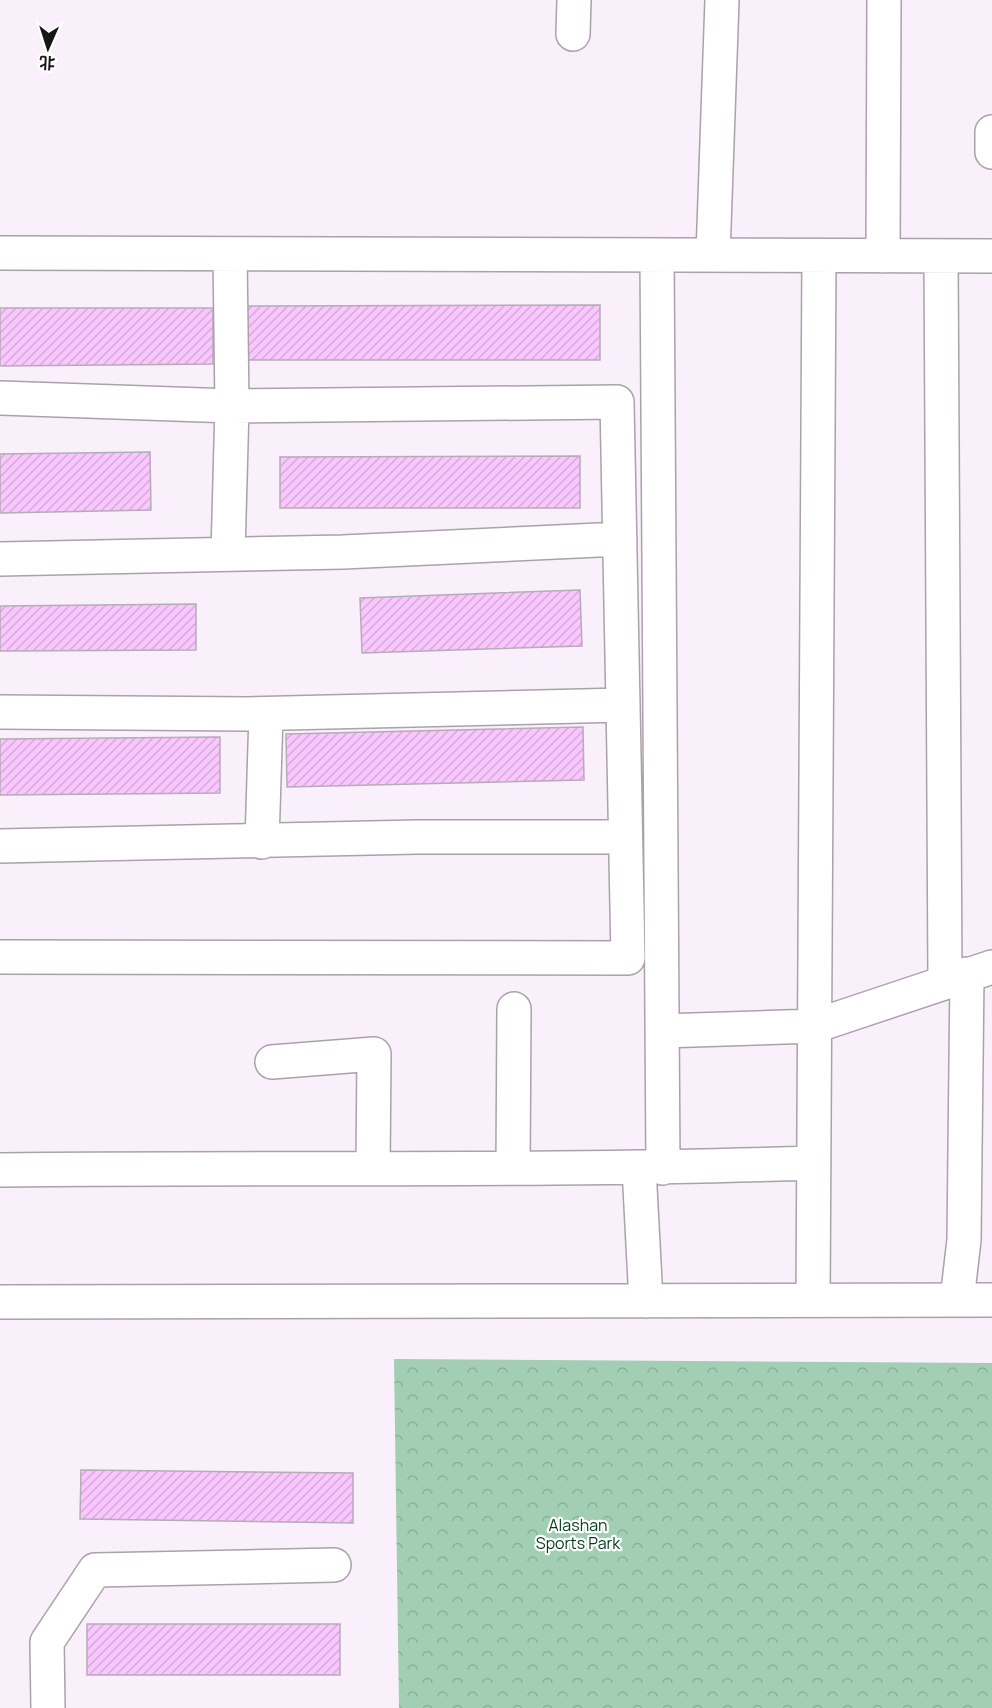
<svg xmlns="http://www.w3.org/2000/svg" width="992" height="1708" font-family="Manrope,'Noto Sans SC',sans-serif">
  <style>
    .park { fill: url(#park-crowns) }
    .building { fill: url(#building-hatch); stroke: #b5acb6; stroke-width: 1.5 }
    .lines { fill: none; stroke-linecap: round; stroke-linejoin: round }
    .minor-casing { stroke: #aaa1ab; stroke-width: 36 }
    .minor { stroke: #fff; stroke-width: 33 }
    .labels { text-anchor: middle; stroke-width: 4.5; stroke-linejoin: round; paint-order: stroke }
    .park-label { font-size: 16px; fill: #003b22; stroke: #fff }
  </style>
  <defs>
    <pattern id="park-crowns" width="20" height="18" patternUnits="userSpaceOnUse" patternTransform="scale(1.5)"><rect width="20" height="18" fill="#a2ceb3"/><path d="M2 6a3 3 0 1 1 6 0M12 15a3 3 0 1 1 6 0" fill="none" stroke="#8bb099"/></pattern>
    <pattern id="building-hatch" width="6" height="6" patternUnits="userSpaceOnUse" patternTransform="scale(1.5)"><rect width="6" height="6" fill="#f9c7fe"/><path d="M-1 1l2-2M0 6l6-6M5 7l2-2" fill="none" stroke="#d5aad9"/></pattern>
  </defs>
  <rect width="100%" height="100%" fill="#faf0fb"/>
  <path class="park" d="M394,1359L992,1363V1708H399Z"/>
  <path class="building" d="M600,305V360H246V306Z
    M0,308H213V364L0,366Z
    M150,452L151,510L0,513V454Z
    M580,456V508H280V457Z
    M580,590L582,646L362,653L360,598Z
    M196,604V650L0,651V606Z
    M583,727L584,780L287,787L286,734Z
    M220,737V793L0,795V739Z
    M81,1470L353,1473V1523L80,1519Z
    M87,1624H340V1675H87Z"/>
  <g class="lines">
    <defs>
      <path id="minor" d="M573,34L574,0
        M992,152V132
        M0,253L992,256
        M657,255L663,1168
        M713,255L722,0
        M883,256L884,0
        M941,256L945,981
        M0,398L232,406L617,402L628,958L0,957
        M228,554L232,406L230,254
        M0,559L343,552L620,539
        M0,712L248,714L623,705
        M262,842L266,714
        M0,846L417,837H625
        M662,1031L815,1026L992,967
        M272,1062L374,1054L373,1168
        M513,1168L514,1009
        M639,1168L646,1301
        M0,1170C271,1167 543,1172 814,1163
        M813,1300L819,256
        M957,1300L964,1240L967,974
        M0,1302L992,1300
        M48,1708L47,1642L95,1570L334,1565"/>
    </defs>
    <use href="#minor" class="minor-casing"/>
    <use href="#minor" class="minor"/>
  </g>
  <g class="labels">
    <g class="park-label">
      <text x="578" y="1531">Alashan<tspan x="578" dy="18">Sports Park</tspan></text>
    </g>
  </g>
  <g transform="translate(48 48) rotate(183)" stroke="#ffffff" stroke-width="4.5" paint-order="stroke">
  <path d="M0-4.5L10 22L0 15L-10 22Z" fill="#181518"/>
  <text y="-9" font-size="16" font-weight="bold" text-anchor="middle" fill="#181518">北</text>
  </g>
</svg>
